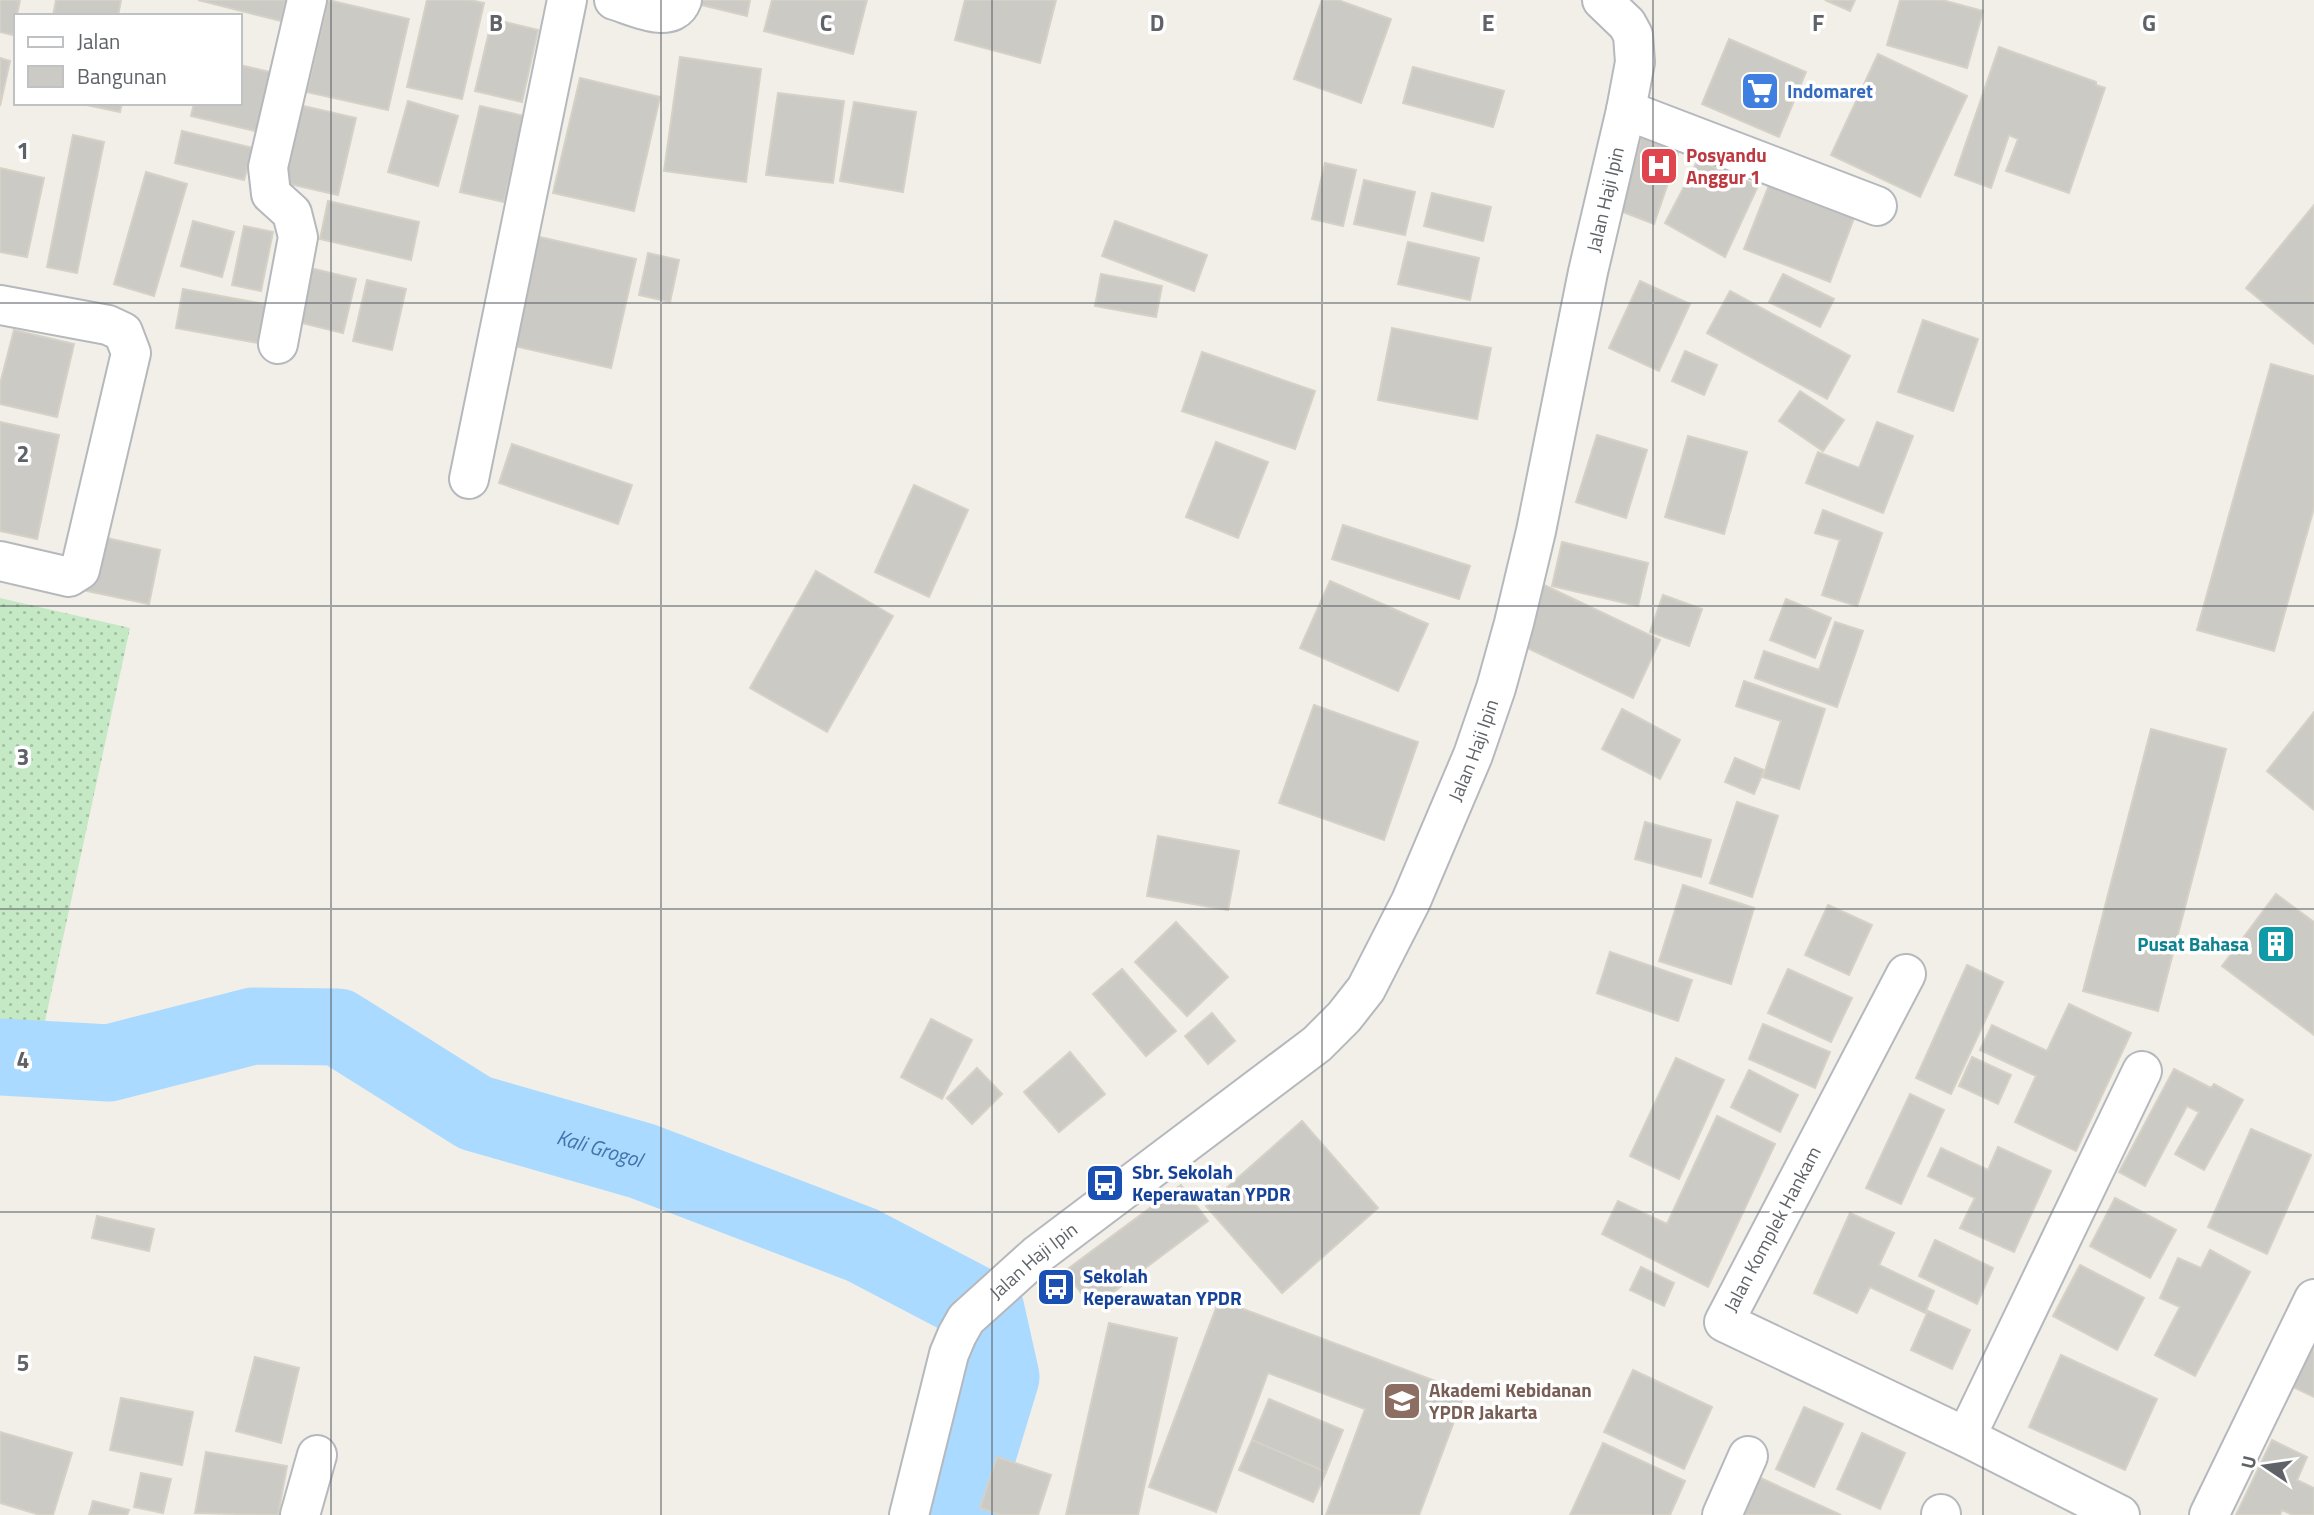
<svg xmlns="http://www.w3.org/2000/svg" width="2314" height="1515" font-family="'Titillium Web',sans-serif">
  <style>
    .grass { fill: url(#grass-dots) }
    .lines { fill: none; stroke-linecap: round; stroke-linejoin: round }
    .river { stroke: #aadaff; stroke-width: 77 }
    .building { fill: #cccac5; stroke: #d6d1c6; stroke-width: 2 }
    .minor-casing { stroke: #b5b8bc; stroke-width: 42 }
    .minor { stroke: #fff; stroke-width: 38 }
    .grid { fill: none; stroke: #5f6368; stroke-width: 2; stroke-opacity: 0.55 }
    .labels { text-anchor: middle; stroke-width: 7; stroke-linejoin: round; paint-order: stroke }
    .shop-label { font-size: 19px; font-weight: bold; fill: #366cbe; stroke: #fff; text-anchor: start }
    .health-label { font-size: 19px; font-weight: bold; fill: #be3a42; stroke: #fff; text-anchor: start }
    .street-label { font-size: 19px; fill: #5f6368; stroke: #fff }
    .culture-label { font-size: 19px; font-weight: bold; fill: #0d838f; stroke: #fff; text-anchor: end }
    .transit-label { font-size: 19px; font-weight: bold; fill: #164399; stroke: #fff; text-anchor: start }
    .education-label { font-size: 19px; font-weight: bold; fill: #785e54; stroke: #fff; text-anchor: start }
    .water-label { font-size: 21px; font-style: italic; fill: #4174aa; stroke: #fff }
    .grid-label { font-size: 23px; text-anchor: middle; font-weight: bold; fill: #5f6368; stroke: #fff; stroke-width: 7; stroke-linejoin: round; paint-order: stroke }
  </style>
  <defs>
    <pattern id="grass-dots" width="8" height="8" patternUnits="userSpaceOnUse" patternTransform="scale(1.75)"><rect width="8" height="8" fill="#c5e8c5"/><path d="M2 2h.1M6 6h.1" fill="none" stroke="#a3c0a4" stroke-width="1.8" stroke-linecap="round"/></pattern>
  </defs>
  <rect width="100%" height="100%" fill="#f1efe8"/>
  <path class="grass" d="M0,598L130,628L39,1049L0,1042Z"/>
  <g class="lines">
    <path class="river" id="s1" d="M0,1057L109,1063L253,1026L338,1027L475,1113L642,1161L862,1245L986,1310L1001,1377L959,1515"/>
  </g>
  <path class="building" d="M0,0H20L13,35L0,32Z
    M56,0H121L118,16H53Z
    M198,0H286L281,21Z
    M328,0L409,19L388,110L307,92Z
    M427,0H470L484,3L462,99L407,87Z
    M694,0H750L747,16L693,3Z
    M772,0H867L853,54L764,31Z
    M965,0H1056L1040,63L955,40Z
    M1322,0H1338L1391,19L1361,103L1294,79Z
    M1825,0H1855L1850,11Z
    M1900,0H1942L1983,11L1967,68L1887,45Z
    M492,19L538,30L522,102L475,91Z
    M1729,39L1806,72L1779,137L1702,104Z
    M1999,47L2096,82V85L2105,88L2069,193L2006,171L2018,139L2009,135L1991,188L1955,175Z
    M1878,54L1967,96L1920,197L1831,155Z
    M680,57L761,69L746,182L664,171Z
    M0,58L10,61L0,106Z
    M240,65L278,74L263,133L191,116L194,103H240Z
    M1413,67L1504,91L1493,127L1403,103Z
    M580,78L660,97L634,211L553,193Z
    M778,93L844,101L833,183L766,175Z
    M408,101L458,116L438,186L388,172Z
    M854,102L916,112L903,192L840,181Z
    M77,103H122L120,112Z
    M299,105L356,118L338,195L281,182Z
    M480,106L524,116L504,202L460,192Z
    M1645,125L1683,139L1654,224L1620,211Z
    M182,131L253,148L244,180L175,163Z
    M73,135L104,142L77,273L47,267Z
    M1698,160L1758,186L1725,257L1665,223Z
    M1325,163L1356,170L1343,226L1312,219Z
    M0,168L44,178L27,257L0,252Z
    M146,172L187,184L154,296L114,284Z
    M1364,180L1415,192L1405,235L1354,224Z
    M1769,185L1854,218L1830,282L1744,249Z
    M1432,193L1491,207L1483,241L1424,226Z
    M328,201L419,222L411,260L320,239Z
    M2314,205V344L2246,288Z
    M193,221L234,232L222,277L181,266Z
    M1115,221L1207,255L1194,291L1102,256Z
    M244,226L273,232L261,291L232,285Z
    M531,235L636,259L611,368L506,344Z
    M1408,242L1479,258L1470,300L1398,284Z
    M648,253L679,260L670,302L639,295Z
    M310,268L356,279L343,333L298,322Z
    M1101,274L1162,286L1156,317L1095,306Z
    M1783,274L1834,299L1820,327L1769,302Z
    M367,280L406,289L392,350L353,341Z
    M1640,281L1690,304L1659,371L1609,348Z
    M183,289L270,305L263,344L176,328Z
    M1730,291L1850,356L1827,399L1707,333Z
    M1923,320L1978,339L1953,411L1898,392Z
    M1392,328L1491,348L1477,419L1378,400Z
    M14,330L74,344L57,417L0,404V384Z
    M1685,351L1717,365L1704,395L1672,381Z
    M1202,352L1315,391L1295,449L1182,411Z
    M2271,364L2314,376V508L2274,651L2197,630Z
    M1800,391L1844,420L1823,451L1779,421Z
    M0,422L59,435L37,539L0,531Z
    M1877,422L1913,436L1883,513L1806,483L1818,452L1859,468Z
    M1597,435L1647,450L1626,518L1576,502Z
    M1688,436L1747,452L1724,534L1665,517Z
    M1216,442L1268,462L1238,538L1186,517Z
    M512,444L632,485L618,524L499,483Z
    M914,485L968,510L929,597L875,572Z
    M1823,510L1882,533L1857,606L1822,595L1840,540L1815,533Z
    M1343,525L1470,566L1459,599L1332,559Z
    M98,536L160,550L149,604L87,591Z
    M1562,542L1648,563L1638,606L1552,586Z
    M816,571L893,616L827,732L750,688Z
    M1330,581L1428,624L1398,691L1300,648Z
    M1544,585L1660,640L1633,698L1517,643Z
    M1663,595L1702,609L1689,646L1650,632Z
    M1786,599L1831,618L1815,658L1770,640Z
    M1835,622L1863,631L1837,707L1755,678L1764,651L1819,670Z
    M1744,681L1825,709L1799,789L1763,777L1781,721L1736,706Z
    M1314,705L1418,742L1384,840L1279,803Z
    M1622,709L1680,740L1660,779L1602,749Z
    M2314,712V810L2267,771Z
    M2151,729L2226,749L2158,1011L2083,991Z
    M1735,758L1764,770L1754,794L1725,782Z
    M1737,802L1778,816L1752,897L1710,883Z
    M1645,822L1711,840L1701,877L1635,859Z
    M1158,836L1239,851L1228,910L1147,896Z
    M1683,885L1754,908L1731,984L1659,961Z
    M2276,894L2314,922V1035L2222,966Z
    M1828,905L1872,925L1849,975L1805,955Z
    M1176,922L1228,977L1187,1016L1135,962Z
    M1610,952L1692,980L1678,1021L1597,993Z
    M1967,965L2003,982L1951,1094L1916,1078Z
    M1122,969L1176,1031L1146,1056L1093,994Z
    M1788,969L1852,998L1831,1042L1768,1013Z
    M2069,1004L2131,1033L2076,1151L2015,1122L2036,1076L1980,1050L1992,1025L2047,1051Z
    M1212,1013L1235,1041L1208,1064L1185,1036Z
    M931,1019L972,1040L942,1099L901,1077Z
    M1763,1024L1830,1052L1815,1088L1749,1059Z
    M1070,1052L1105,1094L1059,1132L1024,1092Z
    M1972,1057L2011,1075L1998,1104L1959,1086Z
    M1676,1058L1724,1080L1679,1179L1630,1156Z
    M977,1068L1002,1094L972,1124L947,1098Z
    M2174,1069L2211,1088L2214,1084L2243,1100L2204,1170L2175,1154L2199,1112L2187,1106L2145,1186L2119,1172Z
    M1749,1070L1798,1095L1780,1132L1731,1107Z
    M1910,1094L1944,1110L1901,1204L1866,1188Z
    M1717,1116L1775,1144L1708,1287L1602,1234L1618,1201L1667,1224Z
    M1302,1121L1378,1208L1282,1293L1206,1206Z
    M2251,1129L2311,1155L2267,1254L2208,1227Z
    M1998,1147L2051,1171L2014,1252L1960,1228L1975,1198L1928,1176L1941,1148L1988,1170Z
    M1181,1185L1208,1221L1092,1308L1065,1271Z
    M2115,1198L2176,1230L2150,1278L2090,1246Z
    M1850,1213L1894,1233L1879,1265L1934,1291L1925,1313L1870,1287L1857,1313L1814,1293Z
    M97,1216L154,1229L149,1251L92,1238Z
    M1935,1240L1993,1268L1977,1304L1919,1276Z
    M2210,1250L2250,1272L2195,1376L2155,1355L2180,1307L2160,1298L2178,1258L2201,1268Z
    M2080,1265L2144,1298L2117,1350L2053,1316Z
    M1641,1267L1674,1283L1664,1306L1630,1290Z
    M1219,1300L1465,1392L1419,1515H1326L1365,1409L1268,1373L1216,1512L1149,1487Z
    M1928,1311L1970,1330L1952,1369L1911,1350Z
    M1109,1323L1177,1338L1138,1515H1066Z
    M2314,1342V1397L2293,1387Z
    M2061,1355L2157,1399L2125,1470L2029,1427Z
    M255,1357L299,1368L281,1443L236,1431Z
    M1633,1370L1712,1407L1684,1469L1604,1432Z
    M121,1398L193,1412L182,1465L110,1450Z
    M1269,1399L1343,1430L1326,1472L1252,1440Z
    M1804,1407L1843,1424L1814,1487L1776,1469Z
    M0,1432L72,1453L53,1515H40L0,1503Z
    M1862,1433L1905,1453L1880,1509L1837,1489Z
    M1252,1440L1326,1472L1313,1502L1239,1470Z
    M2272,1440L2307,1457L2297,1480L2314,1488V1515H2293L2282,1510L2280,1515H2236Z
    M1603,1443L1685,1481L1670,1515H1570Z
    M206,1452L287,1466L278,1515L195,1513Z
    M997,1457L1051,1475L1038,1515H1001L980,1508Z
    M141,1473L171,1479L163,1513L134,1507Z
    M1754,1475L1841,1515H1735Z
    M93,1501L129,1510L127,1515H89Z"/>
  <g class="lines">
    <defs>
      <g id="minor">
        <path d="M614,0C634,6 673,26 682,0"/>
        <path d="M1626,110L1877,206"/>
        <path d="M0,305L108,325L123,332L131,353L80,570L69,577L0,561"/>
        <path d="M278,344L298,237L292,213L271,194L268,167L307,0"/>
        <path d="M469,479L567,0"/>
        <path d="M1906,974L1724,1322L1966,1437L2120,1515"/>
        <path d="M1966,1437L2142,1071"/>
        <path d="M300,1515L317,1455"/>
        <path id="s2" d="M909,1515L949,1354L957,1335L966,1319L1037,1255L1317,1044L1344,1017L1366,989L1411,901L1473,755L1496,688L1514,623L1536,531L1588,272L1626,110L1635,62L1633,35L1627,24L1602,0"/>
        <path d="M1722,1515L1748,1456"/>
        <path d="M1941,1515V1514"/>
        <path d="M2209,1515L2314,1299"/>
      </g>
    </defs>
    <use href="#minor" class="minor-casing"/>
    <use href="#minor" class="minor"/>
  </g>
  <path class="grid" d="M331,0V1515M661,0V1515M992,0V1515M1322,0V1515M1653,0V1515M1983,0V1515M0,303H2314M0,606H2314M0,909H2314M0,1212H2314"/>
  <defs>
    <symbol id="supermarket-square" viewBox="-11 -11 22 22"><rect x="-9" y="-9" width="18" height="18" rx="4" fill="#3f7fe0" stroke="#fff"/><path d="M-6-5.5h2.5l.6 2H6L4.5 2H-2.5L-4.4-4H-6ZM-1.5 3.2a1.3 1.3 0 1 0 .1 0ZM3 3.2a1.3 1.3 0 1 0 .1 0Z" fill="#fff"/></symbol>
    <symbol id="hospital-square" viewBox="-11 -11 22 22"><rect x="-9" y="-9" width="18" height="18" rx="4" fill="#e0444e" stroke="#fff"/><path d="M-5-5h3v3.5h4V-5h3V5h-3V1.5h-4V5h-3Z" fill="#fff"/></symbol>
    <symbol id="building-square" viewBox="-11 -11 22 22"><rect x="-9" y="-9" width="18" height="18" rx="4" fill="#0f9aa8" stroke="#fff"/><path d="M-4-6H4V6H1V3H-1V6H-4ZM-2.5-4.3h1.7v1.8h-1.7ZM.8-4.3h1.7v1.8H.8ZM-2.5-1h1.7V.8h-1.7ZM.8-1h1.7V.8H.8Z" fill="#fff"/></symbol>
    <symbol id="bus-square" viewBox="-11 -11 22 22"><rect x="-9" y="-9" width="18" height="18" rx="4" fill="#1a4fb4" stroke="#fff"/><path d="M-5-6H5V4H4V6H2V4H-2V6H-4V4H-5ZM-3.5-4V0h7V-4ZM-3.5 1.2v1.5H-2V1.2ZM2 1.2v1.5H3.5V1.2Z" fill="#fff"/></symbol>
    <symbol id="university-square" viewBox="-11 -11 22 22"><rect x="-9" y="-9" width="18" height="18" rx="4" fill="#8d6e63" stroke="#fff"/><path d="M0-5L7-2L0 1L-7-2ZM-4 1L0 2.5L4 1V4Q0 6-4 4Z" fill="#fff"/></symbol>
  </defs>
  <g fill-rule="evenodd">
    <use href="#supermarket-square" x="1738" y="69" width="44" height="44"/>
    <use href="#hospital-square" x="1637" y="144" width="44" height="44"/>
    <use href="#building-square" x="2254" y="922" width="44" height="44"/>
    <use href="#bus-square" x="1083" y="1161" width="44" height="44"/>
    <use href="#bus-square" x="1034" y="1265" width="44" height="44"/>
    <use href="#university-square" x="1380" y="1379" width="44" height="44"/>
  </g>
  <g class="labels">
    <g class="shop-label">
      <text x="1787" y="98">Indomaret</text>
    </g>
    <g class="health-label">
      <text x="1686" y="162">Posyandu<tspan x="1686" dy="22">Anggur 1</tspan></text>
    </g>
    <g class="street-label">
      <text dy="7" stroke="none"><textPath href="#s2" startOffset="1554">Jalan Haji Ipin</textPath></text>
      <text dy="7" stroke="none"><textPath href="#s2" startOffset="987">Jalan Haji Ipin</textPath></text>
      <text transform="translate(1772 1229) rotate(-62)" y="7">Jalan Komplek Hankam</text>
      <text dy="7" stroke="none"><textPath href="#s2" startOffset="294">Jalan Haji Ipin</textPath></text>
    </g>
    <g class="culture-label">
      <text x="2249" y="951">Pusat Bahasa</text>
    </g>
    <g class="transit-label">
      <text x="1132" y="1179">Sbr. Sekolah<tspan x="1132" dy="22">Keperawatan YPDR</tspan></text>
      <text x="1083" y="1283">Sekolah<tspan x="1083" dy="22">Keperawatan YPDR</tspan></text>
    </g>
    <g class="education-label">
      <text x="1429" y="1397">Akademi Kebidanan<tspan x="1429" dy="22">YPDR Jakarta</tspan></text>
    </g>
    <g class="water-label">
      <text dy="7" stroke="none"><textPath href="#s1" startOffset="634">Kali Grogol</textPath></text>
    </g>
  </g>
  <g class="grid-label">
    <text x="496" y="31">B</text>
    <text x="826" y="31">C</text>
    <text x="1157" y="31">D</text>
    <text x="1488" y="31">E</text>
    <text x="1818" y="31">F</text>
    <text x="2149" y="31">G</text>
    <text x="23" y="159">1</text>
    <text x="23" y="462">2</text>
    <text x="23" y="765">3</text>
    <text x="23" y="1068">4</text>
    <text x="23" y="1371">5</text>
  </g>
  <rect x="14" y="14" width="228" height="91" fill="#ffffff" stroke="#bfc1c3" stroke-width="2"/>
  <rect x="28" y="37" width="35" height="10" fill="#ffffff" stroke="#bfc1c3" stroke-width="2"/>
  <text x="77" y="49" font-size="21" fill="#5f6368">Jalan</text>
  <rect x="28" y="66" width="35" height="21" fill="#cccac5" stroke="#bfc1c3" stroke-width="2"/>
  <text x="77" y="84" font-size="21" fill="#5f6368">Bangunan</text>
  <g transform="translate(2265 1466) rotate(283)" stroke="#ffffff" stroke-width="5" paint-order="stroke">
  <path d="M0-5L12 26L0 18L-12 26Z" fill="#5f6368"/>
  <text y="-10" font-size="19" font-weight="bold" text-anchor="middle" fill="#5f6368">U</text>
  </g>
</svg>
